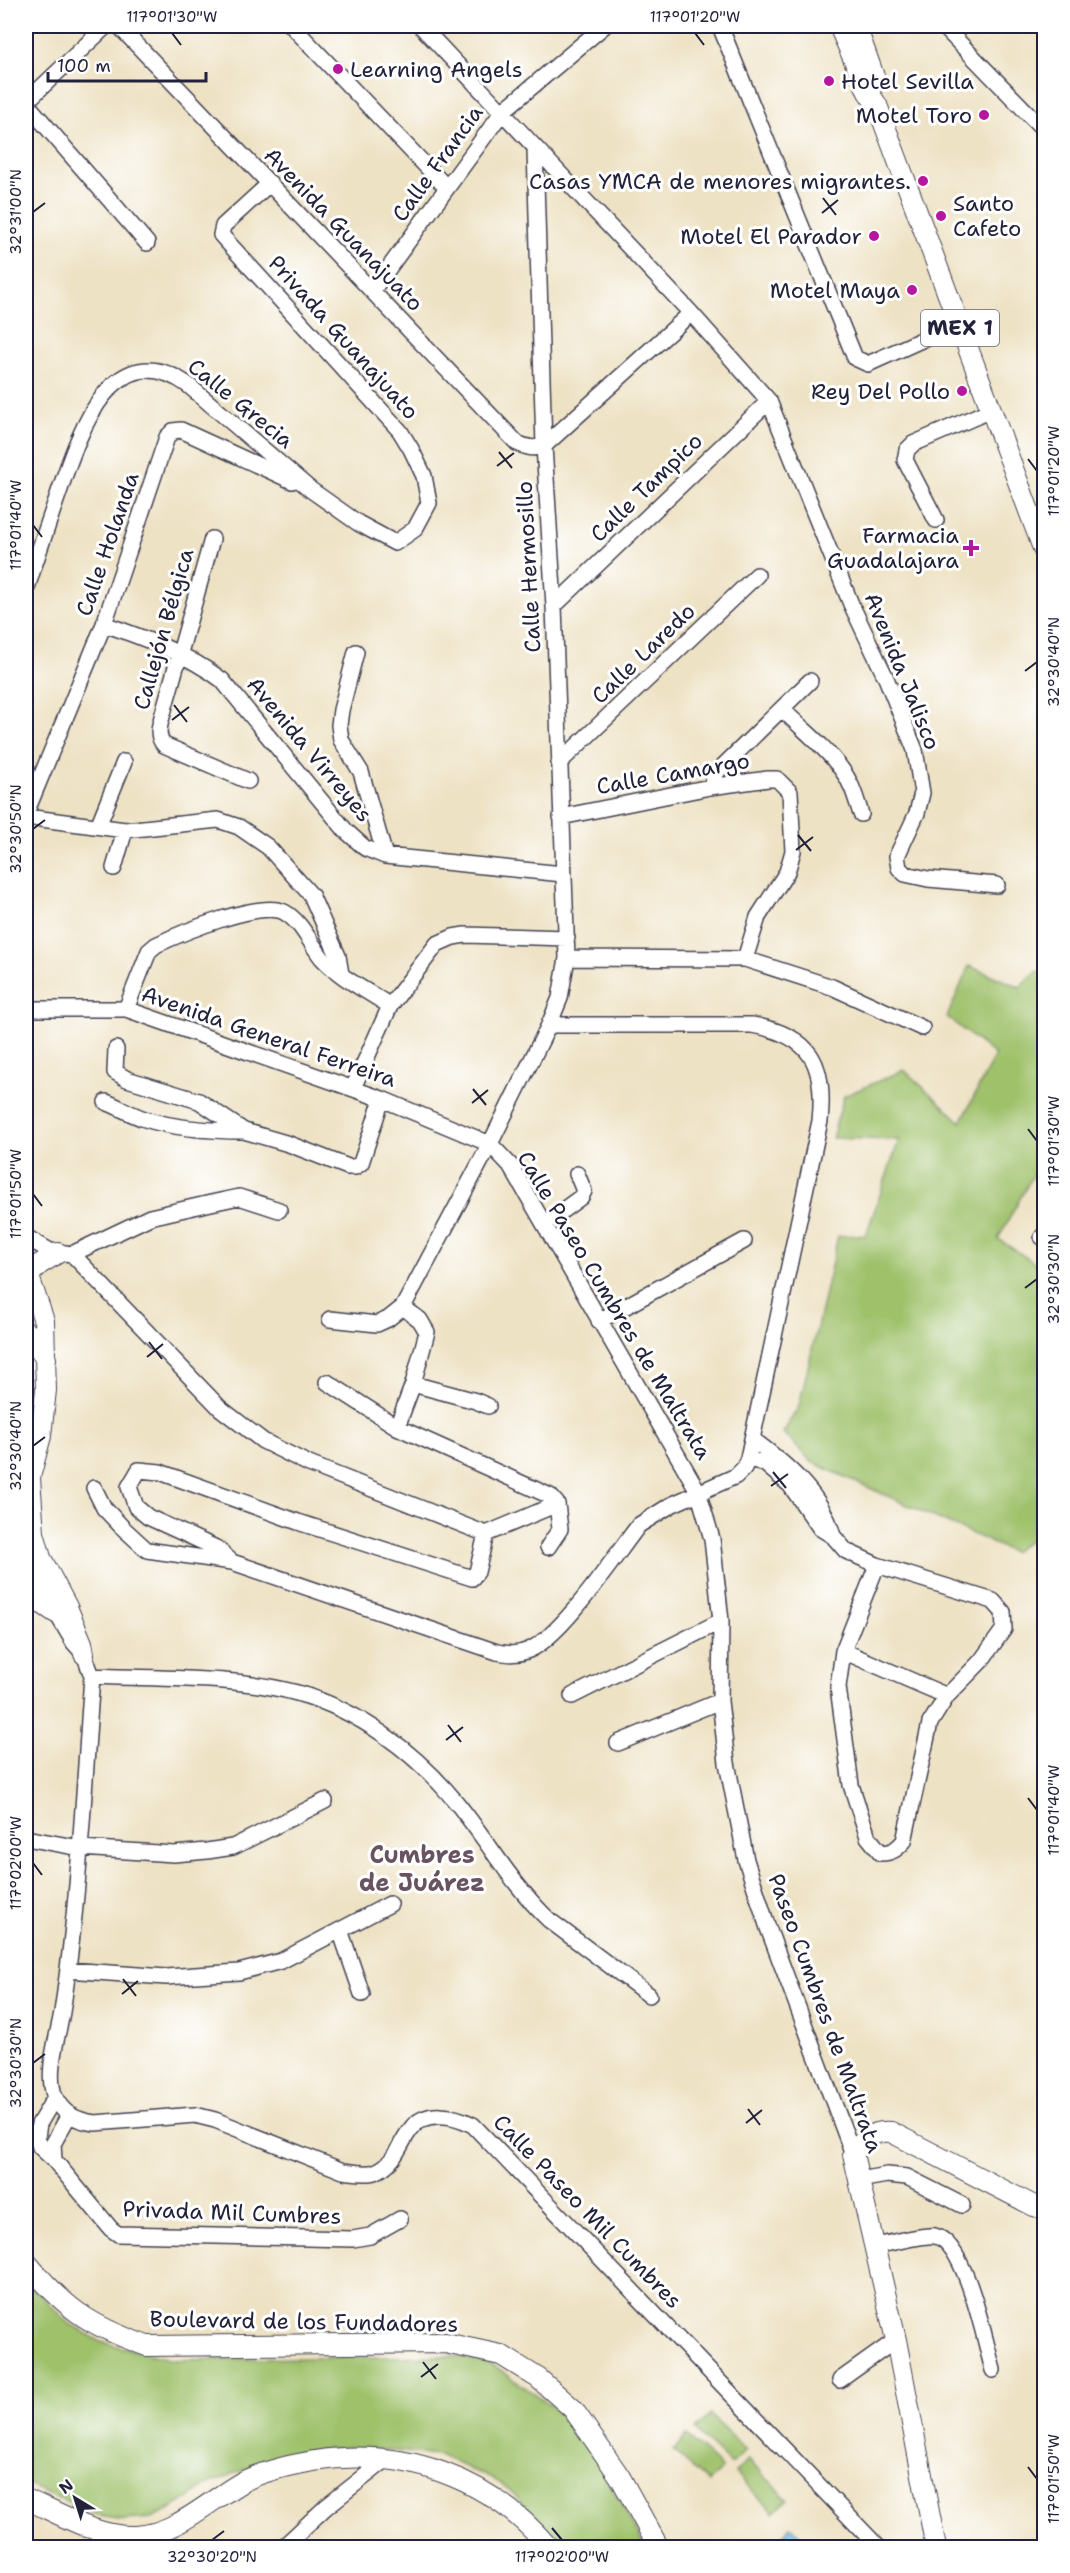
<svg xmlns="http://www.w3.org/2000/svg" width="1070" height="2573" font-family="'Shantell Sans',sans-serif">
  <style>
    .green { fill: #9fc16a; stroke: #607252; stroke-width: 1.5 }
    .water { fill: #6dbfe9; stroke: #487092; stroke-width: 1.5 }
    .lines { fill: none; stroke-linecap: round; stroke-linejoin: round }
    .minor-casing { stroke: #413f50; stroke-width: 18 }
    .major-casing { stroke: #413f50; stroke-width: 22 }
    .minor { stroke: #fff; stroke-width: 15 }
    .major { stroke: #fff; stroke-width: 20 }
    .ticks { fill: none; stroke: #22223b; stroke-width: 2 }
    .poi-dot { fill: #b5179e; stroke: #fff; stroke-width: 2 }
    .labels { text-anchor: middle; stroke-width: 6; stroke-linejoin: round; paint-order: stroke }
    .shield { fill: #fff; stroke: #646476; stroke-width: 1.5 }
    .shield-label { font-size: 21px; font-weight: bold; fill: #22223b }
    .poi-label { font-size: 22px; fill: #22223b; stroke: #fff; text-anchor: end }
    .street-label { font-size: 22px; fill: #22223b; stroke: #fff }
    .neighbourhood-label { font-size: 24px; font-weight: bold; fill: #685361; stroke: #fff }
    .neatline { fill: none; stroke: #22223b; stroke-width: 2 }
    .ticks-label { font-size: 15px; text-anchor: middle; fill: #22223b }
  </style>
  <rect width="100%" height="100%" fill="#fff"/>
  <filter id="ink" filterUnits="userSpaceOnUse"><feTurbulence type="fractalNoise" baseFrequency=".0167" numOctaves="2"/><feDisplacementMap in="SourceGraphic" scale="12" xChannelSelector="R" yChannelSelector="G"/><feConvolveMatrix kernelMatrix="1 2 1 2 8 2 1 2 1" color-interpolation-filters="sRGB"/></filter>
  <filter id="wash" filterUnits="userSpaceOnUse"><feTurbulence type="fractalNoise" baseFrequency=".008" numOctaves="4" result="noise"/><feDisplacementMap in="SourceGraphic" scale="24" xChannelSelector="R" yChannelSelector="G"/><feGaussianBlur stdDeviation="1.35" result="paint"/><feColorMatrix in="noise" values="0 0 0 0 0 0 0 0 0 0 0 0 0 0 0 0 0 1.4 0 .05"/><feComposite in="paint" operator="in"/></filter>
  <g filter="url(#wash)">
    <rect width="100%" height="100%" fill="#eee2c4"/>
    <path class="green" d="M969,966L1020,987L1037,971L1044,975V1155L998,1239L1044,1269V1532L1012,1552L812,1462L783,1433L799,1406L838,1236L866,1235L899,1140L832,1138L844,1096L904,1070L961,1122L995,1055L947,1017Z
      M26,2281L70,2324L101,2342L173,2360L455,2356L492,2364L564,2415L597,2461L645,2547H568L501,2483L439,2455L349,2447L289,2453L212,2482L173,2508L151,2518L125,2520L104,2517L26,2484Z
      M710,2415L746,2450L731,2465L695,2430Z
      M687,2436L722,2468L709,2483L673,2450Z
      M748,2460L788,2499L774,2513L735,2473Z"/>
    <path class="water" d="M791,2526L804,2539L796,2547H776L773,2545Z"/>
  </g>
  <g filter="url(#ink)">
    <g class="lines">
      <defs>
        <path id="minor" d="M119,26L517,443C528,448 533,449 544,446L691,313
          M292,26L447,188
          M421,26L691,313L769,401L851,604L886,678L915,750L922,793L917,813L897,856L899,868L905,874L928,879L997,885
          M720,26L855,358L868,364L959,323
          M943,26L1044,130
          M26,102L106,26
          M26,103L147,243
          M372,291L503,111L604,26
          M936,520L905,460L907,450L913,444L991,410
          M212,539L165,706C162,719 154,734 164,745L248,781
          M26,591C36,559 47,527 58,495C77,440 110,330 188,385L311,490L358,523L395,543L415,529L429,503L424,476L411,449L400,431L221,235L223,226L270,183
          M554,606L769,401
          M104,624C145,638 187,654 222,680L346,831L365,848L385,856L563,874
          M356,652L341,710L339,725L341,740L361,772L385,856
          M782,709C802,729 826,747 842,770C852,783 856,799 861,814
          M559,763L757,575
          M710,787L717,772L810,681
          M26,813L104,624L167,437L173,431L181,430L292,481
          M26,817L125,830L218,820L239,827L268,847L311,895L338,956L341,974
          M561,817L710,787L768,779H777L790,792L793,851L787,872L758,917L745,959
          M98,826L124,762
          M114,868L125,830
          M567,958L745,959L832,987L922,1028
          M26,1009H126L382,1099L490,1144L510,1165L698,1491L712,1539L721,1621L720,1701L727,1763L746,1860L768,1928L853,2154
          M126,1009L149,951L156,945C181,933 260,900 284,912C301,921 310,943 322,958C340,978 368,991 390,1006
          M116,1049L115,1072L127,1079L199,1101L244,1131L289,1144L348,1167H355L361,1163L382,1099
          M353,1088L390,1006L437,944L453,937L465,935L567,938
          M106,1102C119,1107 132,1115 145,1119C177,1129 211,1131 244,1131
          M544,1224L581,1197L584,1191L577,1174
          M26,1237L50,1251L72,1254L150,1217L211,1203L239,1197L279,1210
          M1042,1237L1044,1235
          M72,1254L220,1408L263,1441L309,1464L486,1534L557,1504L550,1496L397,1427L327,1382
          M330,1319L377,1324L388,1319L403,1307L490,1144L549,1025L560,998L567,958L554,606L544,446L535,149
          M599,1321L744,1241
          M413,1384L476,1401L488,1406
          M397,1427L413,1384L427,1332L420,1320L403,1307
          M752,1439C786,1464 822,1494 833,1536
          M748,1458L765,1464L790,1485L820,1528L833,1536L846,1551L877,1565L993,1601L1003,1612L1004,1629L981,1661L947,1696L930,1723L904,1841C897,1849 892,1853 881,1853L868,1837L851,1785L838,1687L843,1651L877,1565
          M94,1488L104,1508L122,1527L147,1550L232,1562L497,1652C508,1654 518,1655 529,1650C563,1635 614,1557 639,1525L671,1505L736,1476L744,1468L748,1458L820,1121C826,1064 811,1035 752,1025H549
          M548,1547L560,1529L557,1504
          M26,1562L74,1643L84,1654L92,1676C84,1788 79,1901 62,2012C58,2037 45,2073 55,2097C62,2114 78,2121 95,2123L195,2115L215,2120L343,2171C352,2172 366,2175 375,2172C396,2163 398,2146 410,2130C425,2109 454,2115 473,2125L879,2548
          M232,1562L216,1548L148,1517L136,1507L129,1487L139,1470L160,1472L298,1522L472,1578L477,1572L486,1534
          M843,1651L947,1696
          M92,1676C155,1679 236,1676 297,1693C359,1710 415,1752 456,1802C488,1841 512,1885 549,1920L649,1995
          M572,1696L721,1621
          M618,1743L720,1701
          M26,1838L80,1848L174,1854L207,1851L233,1847L325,1801
          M340,1930L362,1994
          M68,1970L166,1977L239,1972L281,1961L390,1904
          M55,2097L39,2124L37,2137L40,2147L54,2160L111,2229L118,2234L353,2239L370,2236L400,2219
          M54,2160L53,2144L69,2115
          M859,2180L887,2175L907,2177L962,2205
          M875,2246C888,2244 923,2234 935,2236C966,2242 985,2342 993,2370
          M840,2380L896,2340
          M282,2548L326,2507L388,2458"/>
        <path id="major" d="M839,26L868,92L877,105L1044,551
          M856,26L876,82
          M26,1268L44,1321L46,1390L41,1436L26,1492
          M29,1275L40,1264L58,1253
          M26,1332L46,1359
          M30,1478L34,1533L41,1558L67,1607L82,1643L84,1654
          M26,1603H41L56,1613
          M26,2262C66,2309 88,2325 147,2346L445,2343L501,2355L538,2378L573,2409L620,2477L659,2548
          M26,2499C60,2514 98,2538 136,2536C179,2533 209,2500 244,2481C266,2470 290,2465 314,2461C404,2447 490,2477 549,2548
          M936,2548L896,2340L853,2154C863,2140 872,2130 891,2132L1034,2206L1044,2209"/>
      </defs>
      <use href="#minor" class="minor-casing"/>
      <use href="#major" class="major-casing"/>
      <use href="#minor" class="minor"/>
      <use href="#major" class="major"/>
    </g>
  </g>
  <path class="ticks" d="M172,33L181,45M695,33L704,45M823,198L836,215M33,212L45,203M822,213L838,200M499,452L512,468M1028,459L1037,471M497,466L514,453M33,525L42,537M1025,671L1037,662M174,705L187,722M172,720L189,707M33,829L45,820M798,835L811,851M796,850L813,837M473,1089L486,1105M472,1103L488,1090M1028,1129L1037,1141M33,1194L42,1206M1025,1288L1037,1279M149,1342L162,1359M147,1357L163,1344M33,1446L45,1437M773,1472L786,1488M771,1486L788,1474M448,1725L461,1742M446,1740L463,1727M1028,1798L1037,1810M33,1863L42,1875M123,1979L136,1996M122,1994L138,1981M33,2063L45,2054M748,2109L760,2125M746,2123L762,2110M423,2362L436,2379M421,2377L438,2364M1028,2467L1037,2479M552,2528L562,2540M212,2540L224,2531"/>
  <g class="poi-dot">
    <circle cx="338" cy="69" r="6"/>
    <circle cx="829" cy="81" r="6"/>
    <circle cx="984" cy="115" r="6"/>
    <circle cx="923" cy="181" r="6"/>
    <circle cx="941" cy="216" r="6"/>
    <circle cx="874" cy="236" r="6"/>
    <circle cx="912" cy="290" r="6"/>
    <circle cx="962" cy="391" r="6"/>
    <path d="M968 539h6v6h6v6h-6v6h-6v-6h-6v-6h6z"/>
  </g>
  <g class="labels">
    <rect class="shield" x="921" y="310" width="78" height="36" rx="4.5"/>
    <g class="shield-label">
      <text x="960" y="335">MEX 1</text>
    </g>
    <g class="poi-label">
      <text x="350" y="77" text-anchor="start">Learning Angels</text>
      <text x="841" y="89" text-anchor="start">Hotel Sevilla</text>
      <text x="972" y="123">Motel Toro</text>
      <text x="911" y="189">Casas YMCA de menores migrantes.</text>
      <text x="953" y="211" text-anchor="start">Santo<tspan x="953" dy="25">Cafeto</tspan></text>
      <text x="862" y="244">Motel El Parador</text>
      <text x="900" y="298">Motel Maya</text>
      <text x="950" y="399">Rey Del Pollo</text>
      <text x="959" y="543">Farmacia<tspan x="959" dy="25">Guadalajara</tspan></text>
    </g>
    <g class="street-label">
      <text transform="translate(437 163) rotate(-54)" y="8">Calle Francia</text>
      <text transform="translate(344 229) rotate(46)" y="8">Avenida Guanajuato</text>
      <text transform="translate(344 337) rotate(48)" y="8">Privada Guanajuato</text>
      <text transform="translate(241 403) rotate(39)" y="8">Calle Grecia</text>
      <text transform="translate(646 487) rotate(-44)" y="8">Calle Tampico</text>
      <text transform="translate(107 544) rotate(-71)" y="8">Calle Holanda</text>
      <text transform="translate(528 567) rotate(-93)" y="8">Calle Hermosillo</text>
      <text transform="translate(163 629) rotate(-74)" y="8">Callejón Bélgica</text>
      <text transform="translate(643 653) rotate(-44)" y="8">Calle Laredo</text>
      <text transform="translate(903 671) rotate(68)" y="8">Avenida Jalisco</text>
      <text transform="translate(310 749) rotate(50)" y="8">Avenida Virreyes</text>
      <text transform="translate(673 773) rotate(-10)" y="8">Calle Camargo</text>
      <text transform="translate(269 1036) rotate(19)" y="8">Avenida General Ferreira</text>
      <text transform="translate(615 1305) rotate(59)" y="8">Calle Paseo Cumbres de Maltrata</text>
      <text transform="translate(826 2013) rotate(70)" y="8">Paseo Cumbres de Maltrata</text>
      <text transform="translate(588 2211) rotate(46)" y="8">Calle Paseo Mil Cumbres</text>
      <text transform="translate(232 2212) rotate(2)" y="8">Privada Mil Cumbres</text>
      <text transform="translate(304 2321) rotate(1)" y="8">Boulevard de los Fundadores</text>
    </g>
    <g class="neighbourhood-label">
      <text x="422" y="1863">Cumbres<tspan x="422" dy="28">de Juárez</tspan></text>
    </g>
  </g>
  <rect width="1070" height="2573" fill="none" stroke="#fff" stroke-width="66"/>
  <g transform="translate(75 2498) rotate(322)" stroke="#ffffff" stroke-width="4.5" paint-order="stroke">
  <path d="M0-4.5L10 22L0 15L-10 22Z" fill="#22223b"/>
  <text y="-9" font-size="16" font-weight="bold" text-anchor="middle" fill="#22223b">N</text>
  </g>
  <path d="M48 72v9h158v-9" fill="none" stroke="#22223b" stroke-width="3"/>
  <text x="57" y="72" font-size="18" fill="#22223b" stroke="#ffffff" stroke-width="4.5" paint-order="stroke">100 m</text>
  <rect x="33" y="33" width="1004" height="2507" class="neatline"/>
  <g class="ticks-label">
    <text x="172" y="22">117°01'30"W</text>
    <text x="695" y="22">117°01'20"W</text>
    <text transform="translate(16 212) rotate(-90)" y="5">32°31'00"N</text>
    <text transform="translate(1054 471) rotate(-90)" y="5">117°01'20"W</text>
    <text transform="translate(16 525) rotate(-90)" y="5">117°01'40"W</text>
    <text transform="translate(1054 662) rotate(-90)" y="5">32°30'40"N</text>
    <text transform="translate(16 829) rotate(-90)" y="5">32°30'50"N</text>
    <text transform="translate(1054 1141) rotate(-90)" y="5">117°01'30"W</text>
    <text transform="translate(16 1194) rotate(-90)" y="5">117°01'50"W</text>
    <text transform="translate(1054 1279) rotate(-90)" y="5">32°30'30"N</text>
    <text transform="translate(16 1446) rotate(-90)" y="5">32°30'40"N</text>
    <text transform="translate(1054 1810) rotate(-90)" y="5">117°01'40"W</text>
    <text transform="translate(16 1863) rotate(-90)" y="5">117°02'00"W</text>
    <text transform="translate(16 2063) rotate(-90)" y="5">32°30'30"N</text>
    <text transform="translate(1054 2479) rotate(-90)" y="5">117°01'50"W</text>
    <text x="212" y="2562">32°30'20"N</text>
    <text x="562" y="2562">117°02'00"W</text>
  </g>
</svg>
